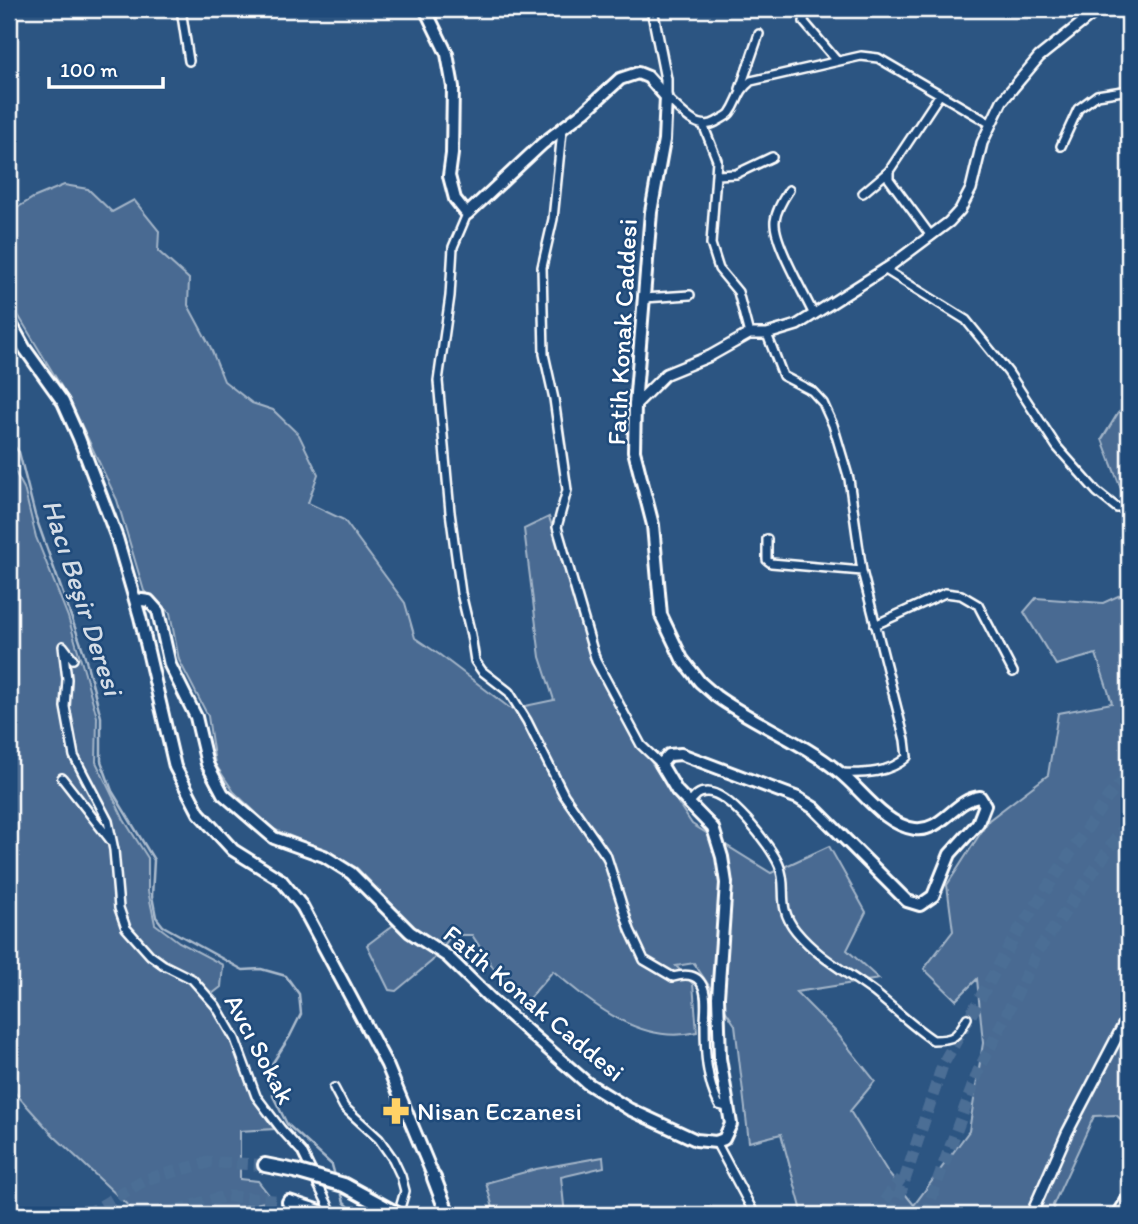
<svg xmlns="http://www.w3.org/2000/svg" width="1138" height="1224" font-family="Itim,sans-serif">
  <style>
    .green { fill: #486b92; stroke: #a4b5c8; stroke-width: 2 }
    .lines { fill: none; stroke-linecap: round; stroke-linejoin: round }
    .stream { stroke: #acbcce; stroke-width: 2.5 }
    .primary-tunnel { stroke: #4c6e95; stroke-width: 12; stroke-dasharray: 12 6; stroke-linecap: butt }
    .trunk-tunnel { stroke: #4c6e95; stroke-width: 12; stroke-dasharray: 12 6; stroke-linecap: butt }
    .minor-casing { stroke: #fff; stroke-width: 12 }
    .tertiary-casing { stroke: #fff; stroke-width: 14 }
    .secondary-casing { stroke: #fff; stroke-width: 16 }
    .primary-casing { stroke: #fff; stroke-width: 18 }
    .minor { stroke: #1f4a7a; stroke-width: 7 }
    .tertiary { stroke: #1f4a7a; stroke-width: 9 }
    .secondary { stroke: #1f4a7a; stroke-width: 10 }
    .primary { stroke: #1f4a7a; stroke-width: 12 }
    .primary-bridge-casing { stroke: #fff; stroke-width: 18; stroke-linecap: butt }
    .primary-bridge { stroke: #1f4a7a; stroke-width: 12 }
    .labels { text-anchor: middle; stroke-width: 5; stroke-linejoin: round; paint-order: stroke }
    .street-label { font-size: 26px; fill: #fff; stroke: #1f4a7a }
    .poi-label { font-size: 26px; fill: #fff; stroke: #1f4a7a; text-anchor: start }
    .water-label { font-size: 28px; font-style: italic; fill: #d5dde6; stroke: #1f4a7a }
  </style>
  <rect width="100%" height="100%" fill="#2c5582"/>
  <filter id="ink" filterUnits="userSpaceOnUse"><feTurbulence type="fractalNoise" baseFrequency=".0143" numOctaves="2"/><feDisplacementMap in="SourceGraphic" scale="14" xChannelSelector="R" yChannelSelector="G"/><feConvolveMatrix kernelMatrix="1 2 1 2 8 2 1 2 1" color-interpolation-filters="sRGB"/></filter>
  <g filter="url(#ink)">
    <path class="green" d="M64,185L88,189L112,212L134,200L159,231L158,251L189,279L188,305L210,346L224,381L252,403L273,410L299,435L318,474L308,503L344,520L405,603L415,638L440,655L511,709L554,700L540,657L524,529L549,517L596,661L640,745L692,824L771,873L829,846L866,912L847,950L879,979L796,992L836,1032L875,1081L850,1111L889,1174L914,1205L969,1131L983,1043L977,979L956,1000L924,969L953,931L947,885L989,820L1048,775L1058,713L1112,703L1096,654L1056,665L1024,612L1036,598L1103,603L1129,591V1126L1116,1115L1094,1116L1053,1205L1056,1215H803L781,1134L749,1142L735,1025L694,963L676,966L693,984L697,1032C641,1046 592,1004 553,971L520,1009L472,935H452L432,961L396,991L389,990L367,945L404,917L357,868L322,849L273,829L234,792L215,764L208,716L179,660L170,613L144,591L117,500L70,401L9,300V213L33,198Z
      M1129,405V510L1102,439L1118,413Z
      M9,461L24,488L36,537L68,617L85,674L97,717L96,762L124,820L148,858V891L155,924L179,942L223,965L221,987L212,994L210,1003L234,1043L254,1098L274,1129L240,1131V1179L258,1181L273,1200L242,1207L243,1215H246H138L53,1135L9,1086Z
      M603,1157L604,1167L561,1177L565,1215H495L486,1183L536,1169Z"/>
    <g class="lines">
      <path class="stream" d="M9,441L19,452L35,515L84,653L101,717V761L112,791L154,860L152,896L156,917L163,926L243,970L261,969L286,976L299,994L301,1014L290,1036L272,1064L273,1096L287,1124L332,1165L336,1179
        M340,1188L344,1202L357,1215"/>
      <path class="primary-tunnel" d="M86,1215L147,1179L210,1162L265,1165
        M158,1215L226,1196L289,1202"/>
      <path class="trunk-tunnel" d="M874,1215L901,1178
        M893,1215L943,1064L1017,933L1108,797L1129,775
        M925,1215L978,1072L1038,951L1129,820"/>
      <defs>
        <path id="minor" d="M181,9L189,61
          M802,9L805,11L804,22L837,61
          M740,89L759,34
          M666,97C680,109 697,133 716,122C720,119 727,117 730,113C739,101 737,92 751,81L861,56L878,58L991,124
          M704,127L717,160L711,244L719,269L738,292L749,334
          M562,131L553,219L542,267L544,354L554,399L567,490L557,527L596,661L641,745L661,764
          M1061,146L1078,109L1097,95L1129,90
          M717,175L736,174L772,157
          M789,190C783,199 776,211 775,221C773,241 805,295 814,315
          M863,193L889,171
          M467,214L453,247L450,296L438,381L450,512L461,593L471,635L475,661L482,671L509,692L527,721L564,795L607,857L630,930L644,960L673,977C684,974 696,973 702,985C708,996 705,1012 705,1024C705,1052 706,1080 719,1105L727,1107
          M931,236L889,179V171L940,94
          M884,269L966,320L1008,372L1057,447L1097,492L1117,508L1129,507
          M644,298L690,295
          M767,334L783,376L812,391L823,403L833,425L849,479L862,571L905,740L907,757C890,773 864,774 842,773
          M767,539V560L771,563L862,571
          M875,625L945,593L961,595L978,605L1013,672
          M73,659L63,646L67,679L65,707L74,756L108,821L114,850L119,908L126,928L150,955L164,965L192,979L216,1006L235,1039L256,1096L281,1129L302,1152L333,1215
          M62,778L112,842
          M689,804C694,798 697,792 706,792C728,790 771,846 779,865C789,888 775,905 796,931C818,958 847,972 875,993C895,1009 912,1026 933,1040C954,1040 957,1037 967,1018
          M334,1088L344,1107L379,1139L393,1159L401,1176L405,1191L398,1215
          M716,1142L755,1215"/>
        <path id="tertiary" d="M652,9L666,79V97
          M635,405L666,374L710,356L749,334H767L797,325L890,266L949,222L960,210L971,189L982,143L1002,101L1039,57L1099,9
          M9,1181L11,1186L9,1191
          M1031,1215L1067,1133L1129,1014"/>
        <path id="secondary" d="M9,320L25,349L63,402L79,438L117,538L140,617L175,767L199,813L233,850L281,880L302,906L387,1065L434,1178
          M135,599L149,601L158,611L170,665L196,717L207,764L223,794L274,838L324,856L351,873L410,932L447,956L491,999L587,1083L629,1109L696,1140L716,1142L724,1139L731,1124L720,1058L718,997L726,883L722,857L713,828L677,791L661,764L669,755L681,754L798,798L814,808L907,901L920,905L933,896L950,854L978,823L985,805L980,797C955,799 942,832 915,829C884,825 862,790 839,772C803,742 755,724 716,696L700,682L682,659L661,615L653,525L634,451L635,405L651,212L664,140L666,97L648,77L638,73L620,79L585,111L542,144L467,214L455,199L449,176L452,154L453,87L447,54L425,9"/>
        <path id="primary" d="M265,1165L295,1171
          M434,1178L448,1215
          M289,1202L329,1215
          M1119,1215L1129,1199"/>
      </defs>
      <use href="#minor" class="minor-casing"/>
      <use href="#tertiary" class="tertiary-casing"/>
      <use href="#secondary" class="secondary-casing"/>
      <use href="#primary" class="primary-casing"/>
      <use href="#minor" class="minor"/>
      <use href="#tertiary" class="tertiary"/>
      <use href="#secondary" class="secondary"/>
      <use href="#primary" class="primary"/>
      <defs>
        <path id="primary-bridge" d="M295,1171L344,1185L399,1215"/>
      </defs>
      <use href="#primary-bridge" class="primary-bridge-casing"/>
      <use href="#primary-bridge" class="primary-bridge"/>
    </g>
  </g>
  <defs>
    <symbol id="pharmacy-bare" viewBox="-9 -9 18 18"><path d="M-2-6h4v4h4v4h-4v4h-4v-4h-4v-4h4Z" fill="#ffd166" stroke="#1f4a7a" stroke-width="2.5" paint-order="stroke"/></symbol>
  </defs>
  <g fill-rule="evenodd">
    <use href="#pharmacy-bare" x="377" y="1092" width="38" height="38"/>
  </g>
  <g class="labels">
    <g class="street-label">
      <text transform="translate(622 332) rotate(-87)" y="9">Fatih Konak Caddesi</text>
      <text transform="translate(534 1003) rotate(40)" y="9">Fatih Konak Caddesi</text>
      <text transform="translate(260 1049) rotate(62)" y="9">Avcı Sokak</text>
    </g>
    <g class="poi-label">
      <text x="417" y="1120">Nisan Eczanesi</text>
    </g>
    <g class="water-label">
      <text transform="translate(83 597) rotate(72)" y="10">Hacı Beşir Deresi</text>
    </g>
  </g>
  <rect width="1138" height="1224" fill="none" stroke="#1f4a7a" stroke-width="35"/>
  <rect x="18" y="18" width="1103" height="1189" fill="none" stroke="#fff" stroke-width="2.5" filter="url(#ink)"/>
  <path d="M49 77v10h114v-10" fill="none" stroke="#ffffff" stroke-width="3.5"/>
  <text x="60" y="77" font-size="21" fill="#ffffff" stroke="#1f4a7a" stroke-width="5" paint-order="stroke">100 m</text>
</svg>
